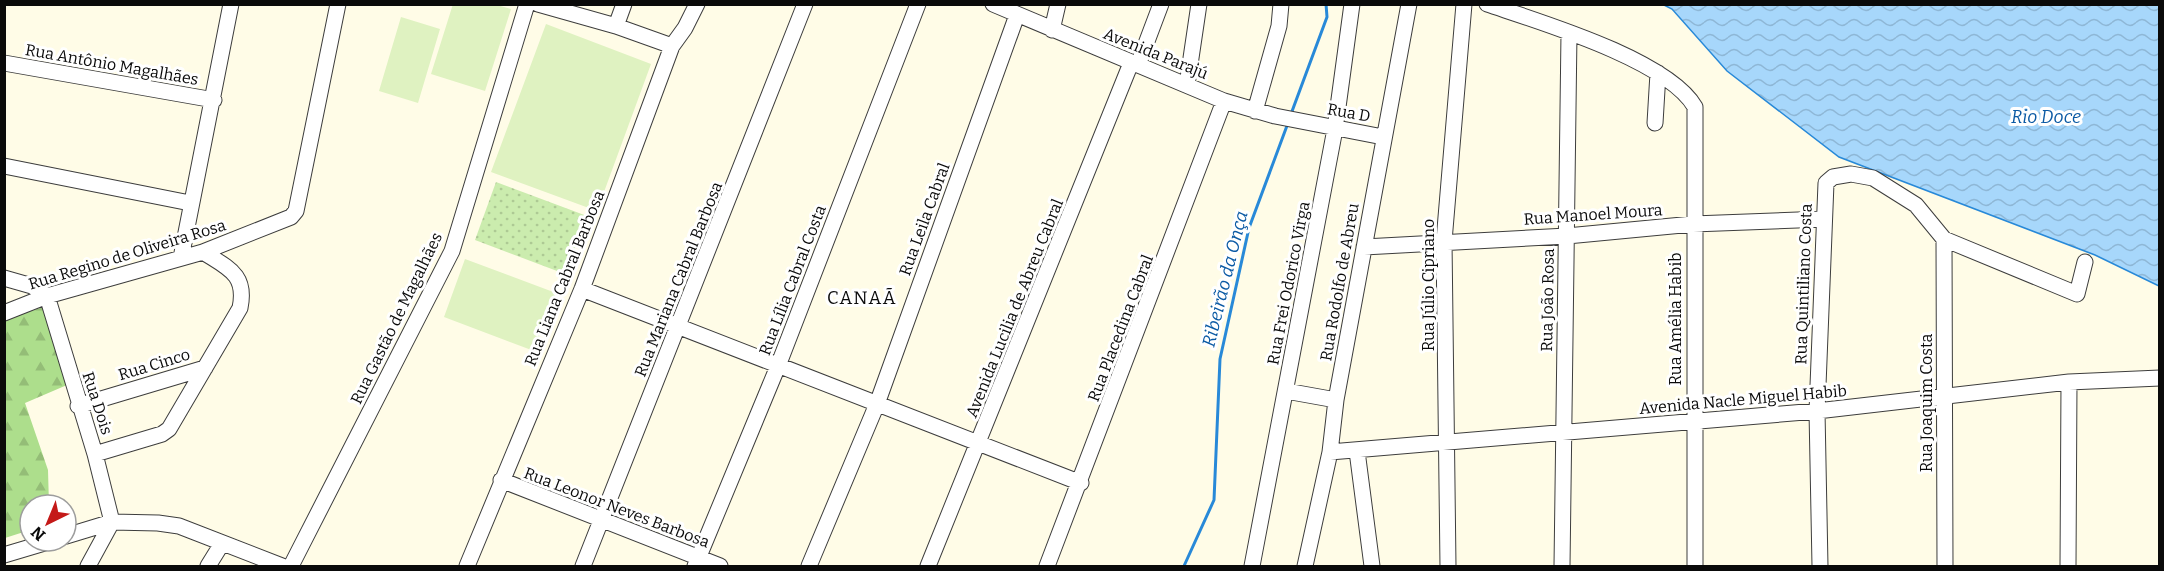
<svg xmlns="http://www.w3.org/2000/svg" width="2164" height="571" font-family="Bitter,serif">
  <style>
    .grass { fill: url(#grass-dots) }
    .forest { fill: url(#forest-firs) }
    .pitch { fill: #dff2c1 }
    .water { fill: url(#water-waves); stroke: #2889d8; stroke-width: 1.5 }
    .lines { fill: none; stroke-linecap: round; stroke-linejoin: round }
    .stream { stroke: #2889d8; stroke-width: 3 }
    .minor-casing { stroke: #3d3d3d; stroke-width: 17 }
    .minor { stroke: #fff; stroke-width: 15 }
    .labels { text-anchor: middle; stroke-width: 6; stroke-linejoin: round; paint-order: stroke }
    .street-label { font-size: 16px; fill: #0a0a0a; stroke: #fff }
    .water-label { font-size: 18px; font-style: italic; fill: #0b5aa4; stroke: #fff }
    .neighbourhood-label { font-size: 18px; letter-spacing: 1.5px; fill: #0a0a0a; stroke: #fff }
  </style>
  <defs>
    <pattern id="grass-dots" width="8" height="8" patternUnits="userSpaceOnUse" patternTransform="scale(1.5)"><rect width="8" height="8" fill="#cbecae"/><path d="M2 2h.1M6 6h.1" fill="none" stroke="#adc994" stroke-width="1.8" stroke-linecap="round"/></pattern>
    <pattern id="forest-firs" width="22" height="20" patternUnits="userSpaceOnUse" patternTransform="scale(1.5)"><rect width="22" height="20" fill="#adde8c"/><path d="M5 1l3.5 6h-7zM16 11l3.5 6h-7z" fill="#94bd77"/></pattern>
    <pattern id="water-waves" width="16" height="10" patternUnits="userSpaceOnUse" patternTransform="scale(1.5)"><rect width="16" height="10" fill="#a7d7fb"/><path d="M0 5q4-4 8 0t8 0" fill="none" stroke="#8eb7d6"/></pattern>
  </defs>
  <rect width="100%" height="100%" fill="#fffce7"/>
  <path class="grass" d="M496,182L587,216L565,274L475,240Z"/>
  <path class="forest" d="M46,306L67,385L25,403L48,470L49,505H30V530L5,538L4,320Z"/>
  <path class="pitch" d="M453,4L497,5L511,9L485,91L431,74Z
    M401,17L440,29L418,103L379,91Z
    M546,24L651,64L597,211L491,172Z
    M465,259L556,293L534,351L444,317Z"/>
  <path class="water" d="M1664,5H2159V286L2095,255L1839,157L1727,71L1672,9Z"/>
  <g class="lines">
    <path class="stream" d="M1291,114L1327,17L1326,4
      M1184,566L1214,500L1220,359L1249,228L1288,123"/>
    <defs>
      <path id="minor" d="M538,4L616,26L672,46
        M993,4L1224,101L1275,116L1383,137
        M1487,4C1540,22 1668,60 1695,107V566
        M616,26L624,4
        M1052,30L1058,4
        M4,63L214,100
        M1138,65L1161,4
        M1187,85L1199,4
        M1255,111L1279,26L1281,4
        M1655,123L1658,73
        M4,166L190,203
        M1944,239L1945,566
        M1364,247L1567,236L1693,224L1824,219
        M181,258L231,4
        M4,278L32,286L47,296
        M582,289L1081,483
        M47,296L95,454L112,522
        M4,313L47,296L203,252L291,217L296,211L338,4
        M1286,391L1336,400
        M78,406L205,368
        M1357,451L1372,566
        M1330,452L1817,411L2069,382L2160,378
        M95,454L162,434L169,429L240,308C247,274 228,268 203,252
        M501,480L720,566
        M66,536L112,522L158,523L179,526L282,566
        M4,555L51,541
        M88,566L112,522
        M208,566L221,545
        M291,566L452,251L527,4
        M467,566L582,289L672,46L685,28L697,4
        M583,566L805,4
        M695,566L778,366L918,4
        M809,566L877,404L1017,15
        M928,566L1131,63
        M1047,566L1224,101
        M1252,566L1335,129L1352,4
        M1305,566L1330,452L1336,400L1409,4
        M1448,566L1444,241L1464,4
        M1562,566L1569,33
        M1820,566L1817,411L1826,183L1833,177L1851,174L1873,178L1916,205L1944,239L2077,294L2085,262
        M2068,566L2069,382"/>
    </defs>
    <use href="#minor" class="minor-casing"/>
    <use href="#minor" class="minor"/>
  </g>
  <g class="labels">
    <g class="street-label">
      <text transform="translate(1156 53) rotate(22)" y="6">Avenida Parajú</text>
      <text transform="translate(112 64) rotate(10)" y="6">Rua Antônio Magalhães</text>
      <text transform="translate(1349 112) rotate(10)" y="6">Rua D</text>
      <text transform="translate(1593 214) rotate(-4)" y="6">Rua Manoel Moura</text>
      <text transform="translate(924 219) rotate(-70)" y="6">Rua Leila Cabral</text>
      <text transform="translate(127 254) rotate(-17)" y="6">Rua Regino de Oliveira Rosa</text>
      <text transform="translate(564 278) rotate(-68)" y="6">Rua Liana Cabral Barbosa</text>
      <text transform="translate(678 279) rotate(-68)" y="6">Rua Mariana Cabral Barbosa</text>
      <text transform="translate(792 280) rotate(-69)" y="6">Rua Lília Cabral Costa</text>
      <text transform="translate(1339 282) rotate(-80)" y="6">Rua Rodolfo de Abreu</text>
      <text transform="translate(1288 283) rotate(-79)" y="6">Rua Frei Odorico Virga</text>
      <text transform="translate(1803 284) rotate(-88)" y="6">Rua Quintiliano Costa</text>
      <text transform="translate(1428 285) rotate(-90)" y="6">Rua Júlio Cipriano</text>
      <text transform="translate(1547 300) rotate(-89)" y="6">Rua João Rosa</text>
      <text transform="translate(1014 308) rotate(-68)" y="6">Avenida Lucilia de Abreu Cabral</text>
      <text transform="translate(396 318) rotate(-64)" y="6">Rua Gastão de Magalhães</text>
      <text transform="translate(1675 319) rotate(-90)" y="6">Rua Amélia Habib</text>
      <text transform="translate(1120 328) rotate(-69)" y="6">Rua Placedina Cabral</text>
      <text transform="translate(154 364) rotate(-17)" y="6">Rua Cinco</text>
      <text transform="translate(1743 399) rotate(-5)" y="6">Avenida Nacle Miguel Habib</text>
      <text transform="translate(98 403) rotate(72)" y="6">Rua Dois</text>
      <text transform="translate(1926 403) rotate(-90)" y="6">Rua Joaquim Costa</text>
      <text transform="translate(617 507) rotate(21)" y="6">Rua Leonor Neves Barbosa</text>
    </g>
    <g class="water-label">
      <text x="2046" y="123">Rio Doce</text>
      <text transform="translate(1225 279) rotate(-76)" y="6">Ribeirão da Onça</text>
    </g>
    <g class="neighbourhood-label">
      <text x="862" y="304">CANAÃ</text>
    </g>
  </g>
  <rect width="2164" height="571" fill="none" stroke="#0a0a0a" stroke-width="12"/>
  <g transform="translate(48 523) rotate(223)"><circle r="28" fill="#ffffff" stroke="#9d9d9d" stroke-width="1.5"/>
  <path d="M0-4.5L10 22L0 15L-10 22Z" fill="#c41918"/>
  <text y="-9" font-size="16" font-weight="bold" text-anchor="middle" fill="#0a0a0a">N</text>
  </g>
</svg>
